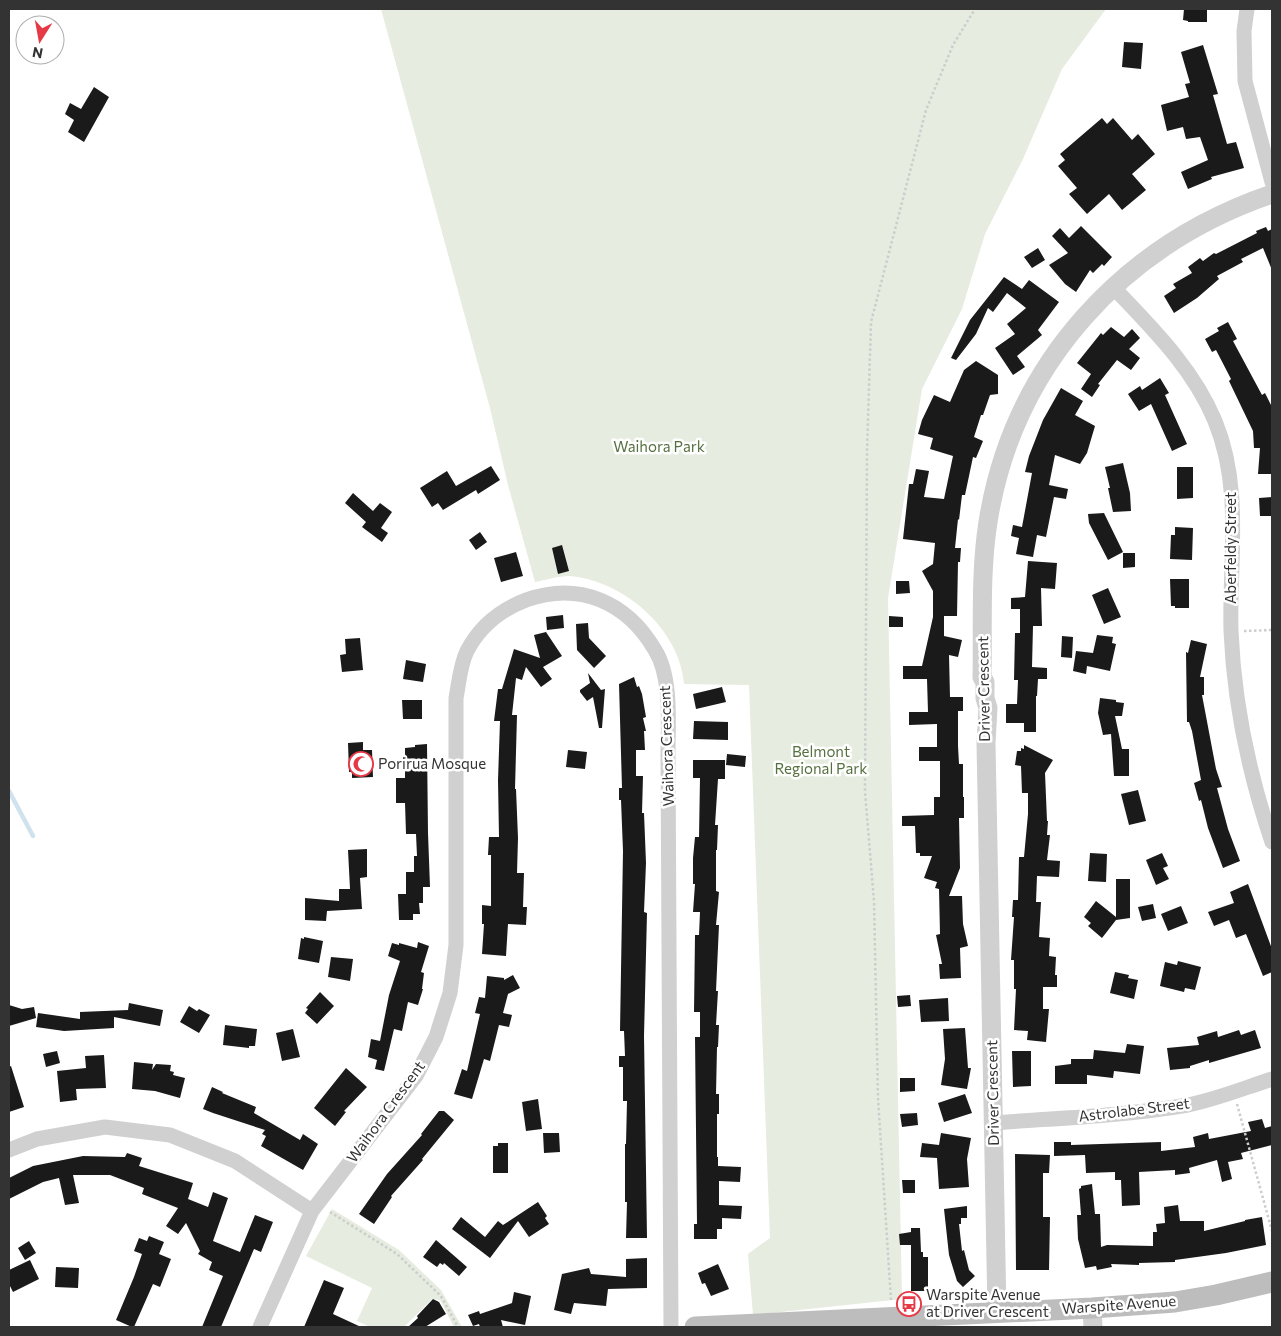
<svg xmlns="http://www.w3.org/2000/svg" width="1281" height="1336" font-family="Commissioner,sans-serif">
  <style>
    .green { fill: #e6ecdf }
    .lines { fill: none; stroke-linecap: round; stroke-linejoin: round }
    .stream { stroke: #cfe2ee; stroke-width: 4.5 }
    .building { fill: #1a1a1a }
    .path { stroke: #cdcdcd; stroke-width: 2.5; stroke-dasharray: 2.5 2.5; stroke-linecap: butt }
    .minor { stroke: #d0d0d0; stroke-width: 15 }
    .tertiary { stroke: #d0d0d0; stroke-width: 19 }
    .secondary { stroke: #bdbdbd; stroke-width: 21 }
    .labels { text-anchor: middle; stroke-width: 5; stroke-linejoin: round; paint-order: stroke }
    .park-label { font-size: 15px; fill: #56703f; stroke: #fff }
    .street-label { font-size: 15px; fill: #333; stroke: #fff }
    .poi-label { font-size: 15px; fill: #333; stroke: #fff; text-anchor: start }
  </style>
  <rect width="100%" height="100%" fill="#fff"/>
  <path class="green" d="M381,9H1106L1062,69L1023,159L985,234L962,309L922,389L888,598L902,1299L753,1315L748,1254L770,1238L749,685L684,684C680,629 623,580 569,576C558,576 546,580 535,582L508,485L490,408Z
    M332,1209L399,1250L441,1290L462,1327H454L440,1300L432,1299L405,1326L370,1327L357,1321L372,1288L306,1256Z"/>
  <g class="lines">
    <path class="stream" d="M9,791L33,836"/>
  </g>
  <path class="building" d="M1184,9H1207V22H1188V21L1183,20Z
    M1124,42L1143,43L1141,69L1122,67Z
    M1203,45L1218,94L1213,95L1227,144L1236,142L1244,168L1211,177L1212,179L1188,189L1181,172L1208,160L1200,137L1186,139L1183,127L1167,131L1161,105L1189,97L1185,84L1190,83L1181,52Z
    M94,87L109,97L84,142L68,132L74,120L65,114L70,103L81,109Z
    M1102,118L1107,124L1113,118L1132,140L1138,134L1155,154L1132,174L1146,190L1122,210L1109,194L1087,214L1069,194L1077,188L1058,166L1065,160L1060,154Z
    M1081,226L1112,257L1104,266L1102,264L1093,273L1090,270L1076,292L1065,284L1049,265L1068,253L1052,236L1060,228L1069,238Z
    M1266,227L1268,231L1272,229V270L1263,248L1241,259L1243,262L1217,276L1219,279L1197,298L1174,313L1164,296L1176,288L1173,284L1192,273L1188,267L1200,258L1203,261L1214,253L1216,254L1257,233L1256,231Z
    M1038,248L1045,260L1032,268L1024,257Z
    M1004,277L1022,289L1029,280L1059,302L1038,330L1042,335L1017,356L1025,367L1013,375L995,348L1015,334L1007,324L1026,308L1007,293L993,312L988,308L976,334L956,360L951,358L970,320Z
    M1228,322L1237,339L1233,341L1262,395L1265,393L1272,407V474H1258L1260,448H1254L1253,431L1229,381L1231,379L1216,350L1212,352L1205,339L1219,331L1217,328Z
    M1111,327L1124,337L1132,329L1140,338L1129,349L1140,358L1131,370L1117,360L1098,384L1100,385L1092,397L1081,389L1091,374L1077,363L1101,333L1103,335Z
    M976,361L998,375V394L990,395L983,415H981L974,437L983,441L976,458L973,457L965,495H962L959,520L958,519L955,548H961L960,562H958L957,616H944V636L962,640L958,657L949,655L950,697H963V711H958V746L959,764H963V797H964V818H959L960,868L949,896H962L963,924L968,946L960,948L961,978L940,979L939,964H942L936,935L940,934L939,889L935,888L937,882L924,878L932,856H920V853H916L915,826H902V816L934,815V797H940V761H919V747H937V724L909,725V712H928L927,679H903V666H922L933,617V591L922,571L933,564L935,543L903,539L909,484H913L916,469L929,471L924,497L944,499L953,456L930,449L933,438L918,434L922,420L934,395L950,402L964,370Z
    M1160,378L1169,393L1165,395L1187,444L1172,451L1151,404L1139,411L1128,394L1140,386L1142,390Z
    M1061,388L1083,401L1075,415L1095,426L1087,453L1080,464L1055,455L1049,485L1068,489L1066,499L1054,497L1046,537L1037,535L1033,557L1016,554L1019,538L1011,536L1013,525L1022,527L1032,473L1025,472L1029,456L1043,420Z
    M1123,463L1130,493L1131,511L1113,512L1108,488H1110L1105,467Z
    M491,466L500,480L478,494L476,490L443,510L438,503L432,507L420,488L447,471L456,486Z
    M1177,467H1193V498L1177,499Z
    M353,493L373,511L380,503L392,512L381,528L388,533L382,542L362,527L366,522L345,503Z
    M1272,497V516H1260L1259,498Z
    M1104,513L1123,552L1108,560L1089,523L1088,514Z
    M1175,527L1193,528L1192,560L1170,559L1171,535H1175Z
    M480,532L487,542L476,550L469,540Z
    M562,545L569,571L558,574L552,548Z
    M516,552L523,576L501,582L494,558Z
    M1123,553H1135V567L1123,568Z
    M1028,561L1057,563L1055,589L1041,588L1042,626H1033L1032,667L1047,668V679H1038L1037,696H1036V732H1024V723H1006V704H1017L1018,680H1014L1015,633H1020V609H1011V598L1025,597Z
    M1170,579H1189V608H1175V606H1171Z
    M896,581H909L910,593L896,594Z
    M1108,588L1121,617L1104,624L1092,595Z
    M563,615L564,628L547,630L546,617Z
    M889,616L903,617V627H889Z
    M588,623L589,638L606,656L594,668L577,650L576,624Z
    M546,632L562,656L543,667L552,679L541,687L526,667L522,680L516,678L512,715H517L515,789H516L518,838L517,873H524L523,907H527L526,925L508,924L506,956L482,954L484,924H482V905L491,906V855H488L489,837H499L498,780L500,721H494L498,689H502L514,649L540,658L534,635Z
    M1097,635L1113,637L1112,643L1116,644L1110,671L1087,666L1086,674L1073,671L1076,651L1093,653Z
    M1062,636L1073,637L1072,658L1061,657Z
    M360,638L363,670L342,672L340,655L346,654L345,639Z
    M1191,640L1207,644L1200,677H1204V695H1202L1216,769L1222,787L1217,788L1228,829L1240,861L1223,868L1208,828L1201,800L1199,801L1194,783L1201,780L1192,731L1189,722H1187L1186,652L1188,653Z
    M406,660L426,664L423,682L403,679Z
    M588,673L601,690L605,689L602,728H599L593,697L587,701L580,692V690L590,683Z
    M634,677L637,687L639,686L642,694L646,717L643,718L646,731H644L645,750H636V776H643L642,813H644L646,863L644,912L647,913L644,1036L647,1238H626L627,1202H625V1144H626L627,1101H623V1067H619V1056H625L624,1031H620L623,851L621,800H619V788H622L619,684Z
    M722,687L726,702L696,709L693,694Z
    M1100,698L1116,700V702L1124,703L1122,716H1115L1122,749H1129V776H1114L1111,734L1103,735L1098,713Z
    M402,700H422V719H403Z
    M694,721L728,722V740L693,739Z
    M363,742V750H372L373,777L352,778V772H349L348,743Z
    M427,744L428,833L430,887H423V903H419L420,914H413V920H399L398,894H406V872H414V856H417L416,834H406L405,803H396V778H405V748L415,747V745Z
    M1024,745L1053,760L1045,773L1047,821H1048L1047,835H1050L1047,860L1060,861L1059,877L1037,876L1036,902H1041L1039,937L1050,938L1049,956L1056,957L1055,975H1057V987H1043V1009H1049L1046,1042L1027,1040L1028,1031L1014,1030L1016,989H1014V960H1011L1014,917H1012L1013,900H1018L1019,857H1024L1028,814V793H1022L1021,766L1015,765L1017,751H1021V748L1024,749Z
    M568,750L587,752L585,769L566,767Z
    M727,754L746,756L745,767L726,765Z
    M693,760H725V779H718L715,825H718L717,850H716V891L719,892L716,925H719L716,991H718L716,1025H719L718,1047H717L716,1094H719V1114H717V1157H718V1166L741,1167L740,1182L719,1181V1205L742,1206L741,1219L722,1218V1229H717V1239H694V1224H697L695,1037H700V1012H694L695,935H699L700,912H693L695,884H693V858L695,837H699L700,778H693Z
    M1138,790L1146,821L1129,825L1121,794Z
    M367,849V877L360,878L362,909L327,911L326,921L305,920V898L339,901V889H350L348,850Z
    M1090,853L1107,854L1106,882L1088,881Z
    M1162,853L1168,866L1163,868L1169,879L1156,885L1146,860Z
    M1116,879H1130V918L1116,920L1102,938L1088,926L1091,923L1084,917L1096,901L1116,917Z
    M1248,884L1272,949V972L1263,976L1246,934L1236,938L1229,920L1214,926L1208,912L1234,903L1230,892Z
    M1153,904L1156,918L1142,921L1138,907Z
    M1181,906L1188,923L1168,931L1161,914Z
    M304,937L323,941L319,963L298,959L301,938L304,939Z
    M418,942L429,946L421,972L424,973L422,989H423L418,1005L408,1002L402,1031L394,1029L384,1071L375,1069L377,1060L368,1057L371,1039L380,1041L389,995L400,961L388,956L392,943L399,945V943L417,948Z
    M331,957L353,959L350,981L328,977Z
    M1178,961L1201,967L1195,990L1185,988L1184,992L1160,986L1165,962L1177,965Z
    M1115,972L1129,975L1128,978L1138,980L1134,999L1110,993Z
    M513,975L520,988L508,994L503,1013L512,1015L509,1027L499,1025L490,1061L484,1059L472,1099L454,1094L462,1069L467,1071L480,1014L475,1013L479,997L485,998L487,976L504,978V980Z
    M320,992L334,1006L317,1024L305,1013L308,1009L306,1008Z
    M910,995L911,1006L898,1007L897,996Z
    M948,998L949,1021L921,1022L919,1000Z
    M129,1003L163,1010L160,1026L114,1017V1028L64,1031L36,1027L38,1013L80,1019V1012L128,1010Z
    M9,1005L22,1009L34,1007L36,1018L9,1026Z
    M189,1006L197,1011L199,1009L210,1015L199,1033L180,1022Z
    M225,1025L257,1029L255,1046H249V1048L223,1045Z
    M965,1028L968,1068H971L967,1089L941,1085L945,1059L943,1029Z
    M293,1029L300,1057L282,1061L276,1033Z
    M1239,1030L1241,1035L1255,1030L1261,1048L1209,1063V1060L1190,1066V1068L1170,1070L1167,1048L1199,1045L1197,1037L1217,1031L1218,1037Z
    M1127,1044L1144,1046L1140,1074L1114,1071L1113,1078L1087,1075V1084H1055V1066L1071,1064V1059H1093L1094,1050L1125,1053Z
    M57,1051L60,1063L46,1067L43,1054Z
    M1012,1051H1031V1086L1013,1087Z
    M104,1055L106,1088L76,1089L77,1100L60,1102L57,1071L86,1068L85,1056Z
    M134,1062L153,1064L152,1070L156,1064L171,1065L170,1071L174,1072L173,1075L185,1078L180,1098L155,1091L132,1089Z
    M11,1066L24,1107L9,1112V1067Z
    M346,1068L367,1087L344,1111L346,1112L335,1126L314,1108Z
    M900,1078H915V1091L900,1092Z
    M212,1087L223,1092L222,1093L256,1107L254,1113L300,1140L303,1134L318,1144L303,1170L261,1146L266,1136L262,1134L265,1130L213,1113L203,1109Z
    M965,1094L972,1113L944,1122L938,1103Z
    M538,1099L542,1129L526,1131L522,1102Z
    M439,1111H444L454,1120L422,1159L423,1160L391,1196L392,1197L374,1224L359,1214L387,1174L422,1135L421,1134Z
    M917,1113L918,1125L902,1127L900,1114Z
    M1262,1119L1265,1128L1272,1126V1145L1241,1153L1243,1159L1228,1162L1232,1179L1222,1182L1217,1160L1189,1168L1190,1173L1175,1175V1170L1139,1172L1140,1205L1122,1206L1121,1180H1115V1172L1086,1173L1085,1155L1054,1156V1142H1071V1145L1161,1142V1151L1195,1147L1193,1137L1208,1133L1209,1139L1251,1131L1248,1122Z
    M543,1133H559L560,1152L544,1153Z
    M941,1133L971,1138L967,1159L969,1187L939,1189L937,1158L920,1157L922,1143L939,1145Z
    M498,1143H508V1173H493V1146H498Z
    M127,1153L142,1158L139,1166L193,1183L188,1199L208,1207L213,1192L228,1198L213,1241L240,1252L255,1215L273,1222L261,1252L254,1249L221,1327H202L223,1276L209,1270L212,1262L198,1254L200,1251L186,1223L178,1234L166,1226L178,1208L142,1194L144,1188L110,1175H73L79,1203L65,1205L59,1178L43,1182L9,1199V1178L33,1166L83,1156L125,1157Z
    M1015,1154L1050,1155L1049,1173H1043V1217H1050L1049,1270H1016Z
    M902,1180H915V1193H903Z
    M1092,1184L1095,1214H1100L1101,1247L1107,1245L1153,1246V1232H1157L1156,1224L1165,1223L1164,1207L1178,1205L1180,1221H1204V1231L1245,1221V1220L1262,1217L1266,1245L1226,1253L1175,1260V1262L1139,1263V1265L1111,1264L1112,1267L1097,1270L1096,1266L1085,1268L1078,1239L1077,1215H1081L1079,1189L1081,1188V1186Z
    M538,1202L547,1216L545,1218L549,1224L529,1237L518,1221L490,1258L452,1229L461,1217L485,1237L498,1221L503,1225Z
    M967,1206V1218H961V1224H959L962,1251L964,1250L969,1270L975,1276L963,1287L957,1281L949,1255L944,1209Z
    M911,1228H920L921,1252H923V1257H928V1291H911V1245H900L899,1234L911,1232Z
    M149,1236L164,1242L159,1254L171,1259L160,1287L153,1284L134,1327H132L116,1320L134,1277L142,1254L134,1251L139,1238L147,1241Z
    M436,1240L467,1267L459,1276L444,1263L443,1265L440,1263L437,1267L423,1257Z
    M29,1241L36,1253L25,1260L18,1248Z
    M647,1258V1288L608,1289L606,1306L574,1303L571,1314L554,1310L562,1274L589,1268L591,1274L626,1277V1259Z
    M30,1260L39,1279L13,1292L9,1284V1270Z
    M718,1264L729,1289L711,1296L705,1283L702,1284L698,1273Z
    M56,1267L79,1268L78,1288L55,1287Z
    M324,1280L344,1288L333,1314L361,1327H304Z
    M514,1292L531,1296L525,1325L501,1320L503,1327H480L479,1324L473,1326L468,1315L479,1311L480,1314L512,1303Z
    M433,1299L439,1302L446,1314L425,1327H408L418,1318L417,1316Z"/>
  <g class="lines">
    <path class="path" d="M1244,631L1272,630
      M1237,1104L1272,1231
      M330,1212L397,1254L441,1296L458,1327
      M891,1300L878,1098L874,901L865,792L867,453L871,322L926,110L953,45L975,9"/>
    <path class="minor" d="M1247,9L1244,31L1245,81L1272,182
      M1113,287C1152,328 1193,368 1215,421C1243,489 1229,560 1231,631C1234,703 1249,774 1272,842
      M993,1123C1058,1118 1124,1116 1188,1105C1217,1099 1244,1088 1272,1079
      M9,1150L37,1139L105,1127L170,1135L235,1161L312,1211
      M260,1327L312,1211L416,1076L436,1037L450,993L456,945V698C459,683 460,665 467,651C480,626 500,610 526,600C579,581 627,602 655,650C672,677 668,723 668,754L671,1327"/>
    <path class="tertiary" d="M1092,1308L1093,1327
      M997,1312L986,743L988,708L985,698V682L982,677C983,626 980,573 988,522C1013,364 1123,245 1272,194"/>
    <path class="secondary" d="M695,1327L1092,1308L1175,1302L1216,1295L1272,1282"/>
  </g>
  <defs>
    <symbol id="mosque-ring" viewBox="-11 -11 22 22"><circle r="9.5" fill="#fff" stroke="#e63946" stroke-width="1.5"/><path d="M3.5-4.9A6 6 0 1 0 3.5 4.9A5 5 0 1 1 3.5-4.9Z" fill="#e63946"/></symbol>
    <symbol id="bus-ring" viewBox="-11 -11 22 22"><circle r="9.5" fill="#fff" stroke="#e63946" stroke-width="1.5"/><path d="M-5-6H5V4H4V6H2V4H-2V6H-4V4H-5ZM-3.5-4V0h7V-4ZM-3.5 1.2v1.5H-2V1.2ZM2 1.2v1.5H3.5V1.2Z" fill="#e63946"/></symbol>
  </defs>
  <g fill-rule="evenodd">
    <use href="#mosque-ring" x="347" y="750" width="28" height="28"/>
    <use href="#bus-ring" x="895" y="1290" width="28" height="28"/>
  </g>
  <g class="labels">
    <g class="park-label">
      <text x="659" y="452">Waihora Park</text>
      <text x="821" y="757">Belmont<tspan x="821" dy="17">Regional Park</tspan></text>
    </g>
    <g class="street-label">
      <text transform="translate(1231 548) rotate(-90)" y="5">Aberfeldy Street</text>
      <text transform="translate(984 689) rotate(-91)" y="5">Driver Crescent</text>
      <text transform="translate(667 746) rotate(-92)" y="5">Waihora Crescent</text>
      <text transform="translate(993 1093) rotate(-91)" y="5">Driver Crescent</text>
      <text transform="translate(1134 1110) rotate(-7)" y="5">Astrolabe Street</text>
      <text transform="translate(386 1112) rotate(-54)" y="5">Waihora Crescent</text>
      <text transform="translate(1119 1305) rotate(-4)" y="5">Warspite Avenue</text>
    </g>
    <g class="poi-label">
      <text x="378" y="769">Porirua Mosque</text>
      <text x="926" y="1300">Warspite Avenue<tspan x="926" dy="17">at Driver Crescent</tspan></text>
    </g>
  </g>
  <rect width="1281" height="1336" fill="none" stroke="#333333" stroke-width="20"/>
  <g transform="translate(40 40) rotate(191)"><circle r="24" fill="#ffffff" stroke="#adadad"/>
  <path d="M0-4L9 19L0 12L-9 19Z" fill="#e63946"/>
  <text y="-8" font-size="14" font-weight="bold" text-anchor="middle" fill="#333333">N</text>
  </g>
</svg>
